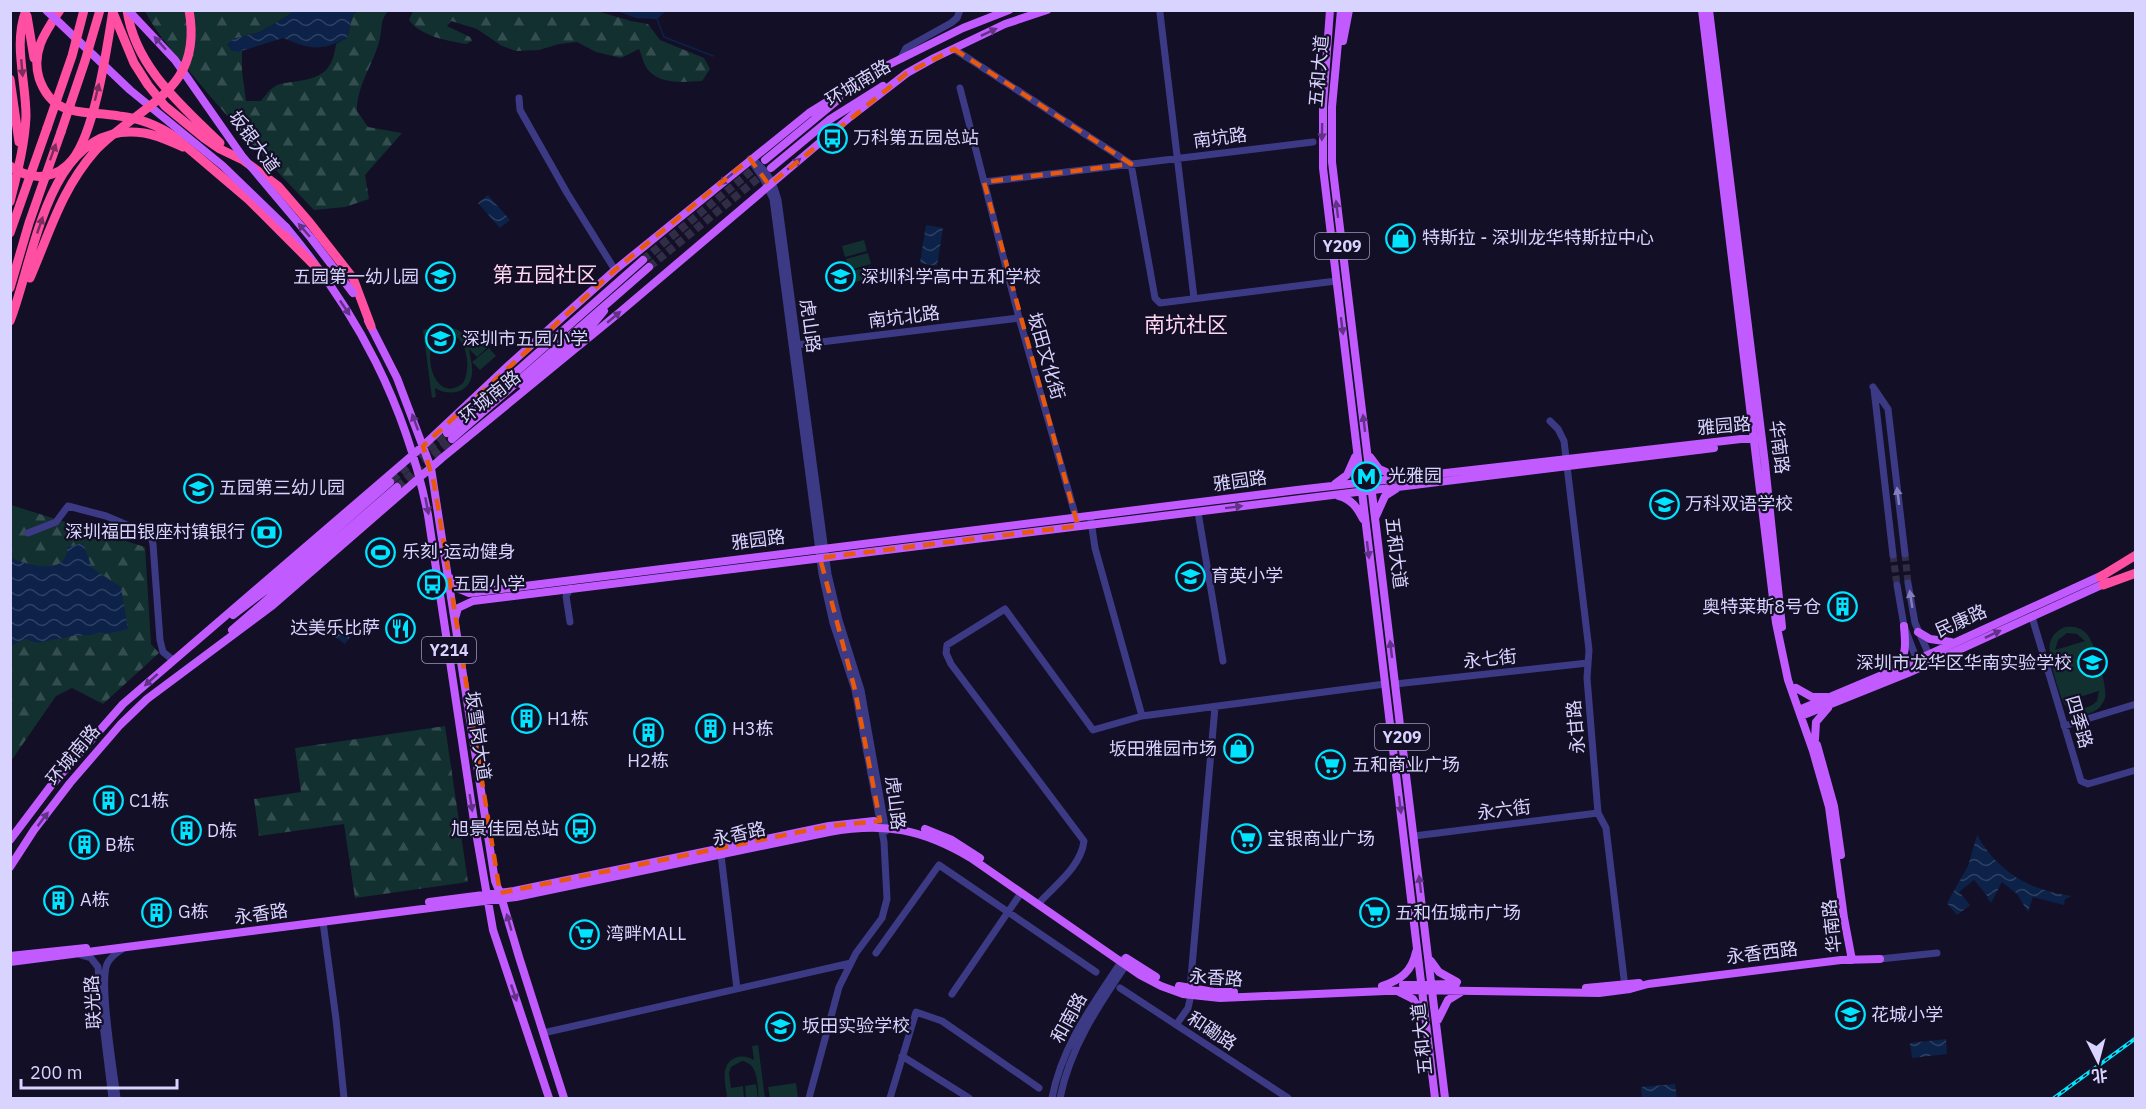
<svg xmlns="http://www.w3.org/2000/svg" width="2146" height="1109" font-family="'IBM Plex Sans','Noto Sans SC',sans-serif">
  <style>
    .grass { fill: #12302f; fill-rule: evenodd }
    .forest { fill: url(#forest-firs) }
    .water { fill: url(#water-waves) }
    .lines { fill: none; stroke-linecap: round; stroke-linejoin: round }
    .stream { stroke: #0c2248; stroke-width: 1.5 }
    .minor-tunnel { stroke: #312d47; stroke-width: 7; stroke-dasharray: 7 3.5; stroke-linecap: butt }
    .major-tunnel { stroke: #312d47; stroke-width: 8; stroke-dasharray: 8 4; stroke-linecap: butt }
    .minor { stroke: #3d3a85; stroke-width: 7 }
    .major { stroke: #c25bff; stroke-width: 8 }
    .highway { stroke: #ff4fa3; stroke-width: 9 }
    .rail-casing { stroke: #00e5ff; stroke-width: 4 }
    .rail { stroke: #130f26; stroke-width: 1.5; stroke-dasharray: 4.5; stroke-linecap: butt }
    .major-bridge { stroke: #c25bff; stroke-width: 8 }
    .highway-bridge { stroke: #ff4fa3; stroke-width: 9 }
    .oneway { fill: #623188 }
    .oneway2 { fill: #7d2c5e }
    .oneway3 { fill: #837fbc }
    .marked { fill: none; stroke: #e8590c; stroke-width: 4.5; stroke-dasharray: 12 8; stroke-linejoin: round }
    .labels { text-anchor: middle; stroke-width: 4.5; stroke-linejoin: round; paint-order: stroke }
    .shield { fill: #130f26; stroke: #9e99be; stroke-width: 1.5 }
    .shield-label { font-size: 16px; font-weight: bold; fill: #d9d4ff }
    .street-label { font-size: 18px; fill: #d9d4ff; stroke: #130f26 }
    .poi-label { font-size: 18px; fill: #d9d4ff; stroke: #130f26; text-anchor: start }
    .quarter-label { font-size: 21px; fill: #ffd6f0; stroke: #130f26 }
  </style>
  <defs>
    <pattern id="forest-firs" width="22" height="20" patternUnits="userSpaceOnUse" patternTransform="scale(1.5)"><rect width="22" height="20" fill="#12302f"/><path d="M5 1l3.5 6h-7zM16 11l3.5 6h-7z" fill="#344d4e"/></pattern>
    <pattern id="water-waves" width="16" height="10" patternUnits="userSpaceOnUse" patternTransform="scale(1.5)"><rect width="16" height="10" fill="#0c2248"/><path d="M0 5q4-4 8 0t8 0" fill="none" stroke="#2f4163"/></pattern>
  </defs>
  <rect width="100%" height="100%" fill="#130f26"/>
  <path class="grass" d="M864,240L867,251L845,257L842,246Z
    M868,253L871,264L849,270L846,259Z
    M871,266L874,277L852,283L849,272Z
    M447,327C460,328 467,335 469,348L481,339L488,347L477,357L469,349C470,357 473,365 472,373C471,393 449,397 435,388L436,397L432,398L423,330L428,329L429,337L438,329ZM447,332C467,335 472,368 463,383C433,409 415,338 447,332Z
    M489,348L496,356L480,370L472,362Z
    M2065,627C2073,626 2080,627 2086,633C2094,640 2108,687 2105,698C2103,705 2097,711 2090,713C2081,716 2071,712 2065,705C2059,696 2047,654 2050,643C2052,635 2057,630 2065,627ZM2067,633L2077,634L2085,641L2055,650L2058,640ZM2099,691L2097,701C2088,710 2078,710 2070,700Z
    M758,1045L765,1098H759C757,1084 759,1064 742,1061L731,1067L729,1073L731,1088L743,1086L744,1098H727C726,1085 719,1065 735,1058C742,1055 748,1057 754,1060L752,1046Z
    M796,1083L798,1097L770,1098L768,1087Z
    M756,1084L758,1098H746L745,1086Z"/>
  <path class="forest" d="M145,11H293L289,15L260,32L233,39L242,50V71L246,101H261C265,96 269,90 274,87C279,83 286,83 292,82C321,78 332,73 336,44L347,38L353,14L358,11H388C379,22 383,29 379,42C372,67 357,85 357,111L368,127L402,133L365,175L369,199L345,207L314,210C274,169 236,127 200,84C180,60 159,38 145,11Z
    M413,11H597L631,21L648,24L660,40L704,58L710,69L702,81C685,82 662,85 649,71C644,66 642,56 639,49L621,58L596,52L577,42L559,44L539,50L516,51L502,46L477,29L451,21L447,26L470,37L472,41L466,44C448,41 420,36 409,20Z
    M11,505L145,547L151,644L159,653L103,704L72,688L56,696L11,761Z
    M445,726L468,882L355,898L344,824L259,836L254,799L301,792L295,748Z"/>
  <path class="water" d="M293,10L358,11L353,14L347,38C320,52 310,49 283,38L238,52L232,51L227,44L233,39L260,32L289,15Z
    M617,11L666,10V11L657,19L636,18Z
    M488,195L510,220L500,228L478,203Z
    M926,225L943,228L937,266L920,263Z
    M83,543L92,568L121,587L128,629L106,634L100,632L92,635L72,636L37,643L26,639L11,646V558C23,563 51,572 63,561C66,557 67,552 68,547Z
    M349,619L358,626L345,644L335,637Z
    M1977,835C1998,872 2030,891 2072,896L2065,899L2064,905L2033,897L2028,912L2017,894L2002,882L1991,903L1987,898L1988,897L1974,880L1959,892L1970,905L1957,915L1947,903L1968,866Z
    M1946,1039L1947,1054L1912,1058L1910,1043Z
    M1675,1084L1677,1098H1642L1641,1087Z"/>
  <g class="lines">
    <path class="stream" d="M657,19L664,37L713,56"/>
    <path class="minor-tunnel" d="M1905,554L1908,583
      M1893,555L1897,585"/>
    <path class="major-tunnel" d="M643,260L760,164
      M649,267L767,171
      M392,480L447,433
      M397,487L452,439"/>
    <path class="minor" d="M1160,13L1194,298
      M954,49L1131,164L1155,298L1160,303L1336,281
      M901,58L906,48L951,23L957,18L960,10
      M960,88L1019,318L1077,521
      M519,98L520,110L567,193L615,270
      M750,159L763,178L773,199L822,574L833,623L855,690L884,842L887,899L882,918L856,953L839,987L809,1098
      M750,159C766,167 774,184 778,200L828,574L839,620L861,690L886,831
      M984,182L1313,142
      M796,345L1019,318
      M1873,387L1888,409L1905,554
      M1874,389L1893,555
      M1550,421L1558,429L1564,441L1589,650L1587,678L1598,813L1606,828L1625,987
      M1198,512L1223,661
      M1091,521L1095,548L1142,716
      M28,533L56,522L68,506L106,516L146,533L151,537L153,544L160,640L163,652L173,660
      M1908,583L1915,623L1930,657
      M1897,585L1904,626L1918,663
      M2032,617L2081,781L2088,784L2136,770
      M570,622L566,596L571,588
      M1395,684L1588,663
      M2064,726L2136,704
      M1414,836L1598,813
      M721,855L737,989
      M1038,904C1054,886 1081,867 1084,841L951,664L946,653L947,645L1005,609L1093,730L1142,716L1385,684
      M323,922L336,1019L344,1098
      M876,953L939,865L1096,972
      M81,955L91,958L98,967L101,1008L112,1098
      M1880,959L1937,953
      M1120,988L1288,1098
      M1190,989L1215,707
      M952,994L1021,893
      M1176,1025L1188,1008L1191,995
      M543,1033L851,963
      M902,1056L969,1098
      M117,1098C114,1073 99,983 107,964C111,956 117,952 124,948
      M890,1098L916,1012L942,1021L1039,1088
      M1052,1098C1062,1045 1094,1003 1123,959
      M1060,1098C1070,1047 1099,1005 1128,962"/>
    <path class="major" d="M1330,10L1323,105V168L1435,1098
      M1341,10L1332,107V162L1445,1098
      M1702,10L1776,623L1788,680L1813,751L1829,807L1844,918L1852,960
      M1709,10L1765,464L1782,627
      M1343,41L1349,10
      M765,160L839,99
      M771,168L829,120L883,86
      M286,227C358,313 406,405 428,515L474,821L493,930L549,1098
      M368,321L397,378L431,468L495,881L500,893L519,957L564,1098
      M522,385L594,323L604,311
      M447,433L643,260
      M452,439L649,267
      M1370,457L1379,469L1397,477
      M1335,484L1347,475L1355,457
      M1339,496C1351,499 1357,507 1363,519
      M1376,516L1385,496L1396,489
      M449,577L457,588L469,593L1297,490L1741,439H1762
      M233,615L270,587L390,482
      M455,618L458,608L473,601L1714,448
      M232,630L397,487
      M1918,632L1930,639L1951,642
      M1896,667C1908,655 1905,641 1904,626
      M1796,688L1812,697H1827
      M1799,710L1906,665L2105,574
      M1801,716L1908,673L2108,582
      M1815,739L1816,722L1828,708
      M1817,745L1834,806L1841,855
      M925,829L952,840L980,858
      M10,840L50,787L123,704L423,446L509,365L615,270L809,113L880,69L963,28L1009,10
      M10,867L34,830L70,783L120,725L147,699L273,605L442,458L620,312L850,117L907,73L934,58L1005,24L1047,10
      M429,902L514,891L829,826L874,821
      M10,956L86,948
      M1126,958L1156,977
      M1431,961L1439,972L1457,982
      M10,962L516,897L829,832C885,822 922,829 971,858L1140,975L1161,986L1183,994L1220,998L1409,990L1599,993L1630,989L1648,984L1841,960L1880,959
      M1403,985L1456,984
      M1179,986L1214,992H1234
      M1382,986C1401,980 1412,971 1416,952
      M1586,988L1639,983
      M1399,992L1413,999L1423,1015
      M1438,1020L1448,1000L1461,992"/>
    <path class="highway" d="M60,10C46,31 31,51 39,78C53,119 84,110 119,116C139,118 159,126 175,137L248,199L319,270
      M112,10L134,63L148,85L165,106L204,138L220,149L243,160L278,186L310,223L353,278L371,326
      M127,10C135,67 182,106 220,143
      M27,16L34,58
      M10,79L19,142
      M10,202C17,174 25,144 26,116C26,81 13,44 26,10
      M10,233L47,128
      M30,278C50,232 61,190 95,151
      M10,288L29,223L61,132
      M10,321C35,258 48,118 144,133C158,135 171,142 183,147
      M2100,577L2136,555
      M2103,585L2136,573"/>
    <defs>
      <path id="rail" d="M2054,1098L2136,1038"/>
    </defs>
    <use href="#rail" class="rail-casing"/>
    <use href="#rail" class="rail"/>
    <path class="major-bridge" d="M46,10L130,90L223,166L286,227
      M128,10L175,60L242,156L311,238L353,293"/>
    <path class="highway-bridge" d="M47,128L72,56L84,10
      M61,132L85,61L100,10
      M95,151C141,103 204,92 189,10
      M10,166C21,174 32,178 45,176C56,174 65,169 72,160C95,132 107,48 113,10"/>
  </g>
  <defs><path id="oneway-solid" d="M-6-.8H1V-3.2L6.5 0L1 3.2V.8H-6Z" transform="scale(1.5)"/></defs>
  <g class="oneway">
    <use href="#oneway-solid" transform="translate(989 32) rotate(-25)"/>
    <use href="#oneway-solid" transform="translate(160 43) rotate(-132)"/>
    <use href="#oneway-solid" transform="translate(1322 132) rotate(91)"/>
    <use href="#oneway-solid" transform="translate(794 164) rotate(-40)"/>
    <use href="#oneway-solid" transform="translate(726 179) rotate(140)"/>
    <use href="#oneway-solid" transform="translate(1337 209) rotate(-97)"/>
    <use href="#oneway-solid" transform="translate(304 230) rotate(-131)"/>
    <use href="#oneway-solid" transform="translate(345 308) rotate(56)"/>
    <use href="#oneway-solid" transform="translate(614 317) rotate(-40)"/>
    <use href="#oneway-solid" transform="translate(1342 326) rotate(83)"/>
    <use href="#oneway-solid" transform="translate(415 422) rotate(-110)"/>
    <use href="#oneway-solid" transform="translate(1364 423) rotate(-97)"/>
    <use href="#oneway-solid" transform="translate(427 506) rotate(79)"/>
    <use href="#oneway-solid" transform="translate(1234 507) rotate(-7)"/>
    <use href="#oneway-solid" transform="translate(1368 550) rotate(83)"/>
    <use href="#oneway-solid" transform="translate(1993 634) rotate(-25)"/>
    <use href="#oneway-solid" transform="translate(1391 649) rotate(-97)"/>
    <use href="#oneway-solid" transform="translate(151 680) rotate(138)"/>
    <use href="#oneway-solid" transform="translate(471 803) rotate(81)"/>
    <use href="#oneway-solid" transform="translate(1400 805) rotate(83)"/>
    <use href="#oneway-solid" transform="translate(43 819) rotate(-53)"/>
    <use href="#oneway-solid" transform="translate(1420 884) rotate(-97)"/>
    <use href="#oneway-solid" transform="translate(509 922) rotate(-106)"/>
    <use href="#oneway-solid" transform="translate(514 993) rotate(71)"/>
  </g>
  <g class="oneway2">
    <use href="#oneway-solid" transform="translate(22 68) rotate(85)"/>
    <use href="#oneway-solid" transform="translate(97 92) rotate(-76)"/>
    <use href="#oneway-solid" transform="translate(53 152) rotate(-70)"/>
    <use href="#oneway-solid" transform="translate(40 225) rotate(-71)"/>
  </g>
  <g class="oneway3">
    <use href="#oneway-solid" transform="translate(1898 496) rotate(-97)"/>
    <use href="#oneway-solid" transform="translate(1911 599) rotate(-99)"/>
  </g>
  <path class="marked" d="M954,49L1131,164L984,182L1078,526L820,558L855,690L880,821L829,826L500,893L434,483L423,446L615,270L750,159L769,185L907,73Z"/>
  <defs>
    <symbol id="bus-ring" viewBox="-11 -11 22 22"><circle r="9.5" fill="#130f26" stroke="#00e5ff" stroke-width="1.5"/><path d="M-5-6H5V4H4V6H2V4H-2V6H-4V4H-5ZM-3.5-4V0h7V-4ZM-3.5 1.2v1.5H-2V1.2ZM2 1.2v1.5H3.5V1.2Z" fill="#00e5ff"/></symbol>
    <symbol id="shop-ring" viewBox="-11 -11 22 22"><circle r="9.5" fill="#130f26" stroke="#00e5ff" stroke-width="1.5"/><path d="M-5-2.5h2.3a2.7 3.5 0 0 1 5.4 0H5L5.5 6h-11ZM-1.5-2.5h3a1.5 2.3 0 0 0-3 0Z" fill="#00e5ff"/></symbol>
    <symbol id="school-ring" viewBox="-11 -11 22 22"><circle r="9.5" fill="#130f26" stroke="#00e5ff" stroke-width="1.5"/><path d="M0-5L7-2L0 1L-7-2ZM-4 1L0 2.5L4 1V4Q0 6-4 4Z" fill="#00e5ff"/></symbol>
    <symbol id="metro-ring" viewBox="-11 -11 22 22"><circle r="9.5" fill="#130f26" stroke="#00e5ff" stroke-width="1.5"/><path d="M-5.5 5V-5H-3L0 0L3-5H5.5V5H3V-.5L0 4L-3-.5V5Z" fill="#00e5ff"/></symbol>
    <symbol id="bank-ring" viewBox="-11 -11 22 22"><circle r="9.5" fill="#130f26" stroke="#00e5ff" stroke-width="1.5"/><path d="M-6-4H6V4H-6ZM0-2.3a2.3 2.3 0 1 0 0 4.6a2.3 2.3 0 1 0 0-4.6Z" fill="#00e5ff"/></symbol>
    <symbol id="stadium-ring" viewBox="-11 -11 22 22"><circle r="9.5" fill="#130f26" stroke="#00e5ff" stroke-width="1.5"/><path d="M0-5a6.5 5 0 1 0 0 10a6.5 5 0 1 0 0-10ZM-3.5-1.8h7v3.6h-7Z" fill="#00e5ff"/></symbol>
    <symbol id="building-ring" viewBox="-11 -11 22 22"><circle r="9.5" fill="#130f26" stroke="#00e5ff" stroke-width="1.5"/><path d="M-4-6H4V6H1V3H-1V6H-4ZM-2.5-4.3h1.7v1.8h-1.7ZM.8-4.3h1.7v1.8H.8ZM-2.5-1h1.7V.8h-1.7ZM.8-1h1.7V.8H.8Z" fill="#00e5ff"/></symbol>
    <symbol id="restaurant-ring" viewBox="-11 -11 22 22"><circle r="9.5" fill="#130f26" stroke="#00e5ff" stroke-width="1.5"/><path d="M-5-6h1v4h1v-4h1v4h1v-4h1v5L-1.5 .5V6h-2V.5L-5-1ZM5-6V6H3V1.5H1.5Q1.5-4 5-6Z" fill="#00e5ff"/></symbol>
    <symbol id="supermarket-ring" viewBox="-11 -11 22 22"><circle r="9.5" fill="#130f26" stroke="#00e5ff" stroke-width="1.5"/><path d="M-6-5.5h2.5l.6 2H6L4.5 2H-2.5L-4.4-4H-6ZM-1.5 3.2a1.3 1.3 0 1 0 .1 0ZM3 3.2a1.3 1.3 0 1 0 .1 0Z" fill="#00e5ff"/></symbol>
  </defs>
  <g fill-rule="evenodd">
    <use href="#bus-ring" x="816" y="122" width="33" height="33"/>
    <use href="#shop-ring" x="1384" y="222" width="33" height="33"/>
    <use href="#school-ring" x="424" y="260" width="33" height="33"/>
    <use href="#school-ring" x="824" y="260" width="33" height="33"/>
    <use href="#school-ring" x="424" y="322" width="33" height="33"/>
    <use href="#metro-ring" x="1350" y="460" width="33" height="33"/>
    <use href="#school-ring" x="182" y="472" width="33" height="33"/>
    <use href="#school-ring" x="1648" y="488" width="33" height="33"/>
    <use href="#bank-ring" x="250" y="516" width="33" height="33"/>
    <use href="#stadium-ring" x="364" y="536" width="33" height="33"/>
    <use href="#school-ring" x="1174" y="560" width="33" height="33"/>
    <use href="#bus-ring" x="416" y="568" width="33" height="33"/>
    <use href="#building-ring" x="1826" y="590" width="33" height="33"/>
    <use href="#restaurant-ring" x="384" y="612" width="33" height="33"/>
    <use href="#school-ring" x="2076" y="646" width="33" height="33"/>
    <use href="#building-ring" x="510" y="702" width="33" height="33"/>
    <use href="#building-ring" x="694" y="712" width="33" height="33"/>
    <use href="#building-ring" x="632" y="716" width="33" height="33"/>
    <use href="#shop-ring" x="1222" y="732" width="33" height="33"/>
    <use href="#supermarket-ring" x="1314" y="748" width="33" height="33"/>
    <use href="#building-ring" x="92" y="784" width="33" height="33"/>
    <use href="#bus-ring" x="564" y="812" width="33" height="33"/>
    <use href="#building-ring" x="170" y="814" width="33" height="33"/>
    <use href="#supermarket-ring" x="1230" y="822" width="33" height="33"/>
    <use href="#building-ring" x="68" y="828" width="33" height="33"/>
    <use href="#building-ring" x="42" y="884" width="33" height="33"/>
    <use href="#building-ring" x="140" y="896" width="33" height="33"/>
    <use href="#supermarket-ring" x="1358" y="896" width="33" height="33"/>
    <use href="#supermarket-ring" x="568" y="918" width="33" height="33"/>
    <use href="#school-ring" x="1834" y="998" width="33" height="33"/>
    <use href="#school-ring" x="764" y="1010" width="33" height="33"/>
  </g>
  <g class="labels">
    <g class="shield">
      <rect x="1315" y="233" width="54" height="26" rx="4.5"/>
      <rect x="422" y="637" width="54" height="26" rx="4.5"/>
      <rect x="1375" y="724" width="54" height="26" rx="4.5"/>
    </g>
    <g class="shield-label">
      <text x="1342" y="252">Y209</text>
      <text x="449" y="656">Y214</text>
      <text x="1402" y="743">Y209</text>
    </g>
    <g class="street-label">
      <text transform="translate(1319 71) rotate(-85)" y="6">五和大道</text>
      <text transform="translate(858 83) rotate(-31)" y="6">环城南路</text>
      <text transform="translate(1220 138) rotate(-7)" y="6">南坑路</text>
      <text transform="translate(254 142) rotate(54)" y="6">坂银大道</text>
      <text transform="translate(904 317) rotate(-7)" y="6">南坑北路</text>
      <text transform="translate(810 326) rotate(82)" y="6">虎山路</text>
      <text transform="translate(1046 356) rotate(74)" y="6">坂田文化街</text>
      <text transform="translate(490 397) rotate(-39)" y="6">环城南路</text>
      <text transform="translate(1724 426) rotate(-5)" y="6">雅园路</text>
      <text transform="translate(1779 447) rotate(83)" y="6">华南路</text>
      <text transform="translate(1240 481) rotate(-8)" y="6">雅园路</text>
      <text transform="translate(758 540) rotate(-7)" y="6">雅园路</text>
      <text transform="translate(1396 553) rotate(83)" y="6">五和大道</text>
      <text transform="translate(1961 621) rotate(-24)" y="6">民康路</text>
      <text transform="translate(1490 659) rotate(-6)" y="6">永七街</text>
      <text transform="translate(2079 722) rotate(74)" y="6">四季路</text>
      <text transform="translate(1576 727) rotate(-95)" y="6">永甘路</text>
      <text transform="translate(478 736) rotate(82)" y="6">坂雪岗大道</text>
      <text transform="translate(73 755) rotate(-50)" y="6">环城南路</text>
      <text transform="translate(895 803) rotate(83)" y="6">虎山路</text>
      <text transform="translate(1504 810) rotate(-7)" y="6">永六街</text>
      <text transform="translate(739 834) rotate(-12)" y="6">永香路</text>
      <text transform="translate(261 914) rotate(-8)" y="6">永香路</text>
      <text transform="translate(1832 926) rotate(-96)" y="6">华南路</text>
      <text transform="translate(1762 953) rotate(-7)" y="6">永香西路</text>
      <text transform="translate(1216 978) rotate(4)" y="6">永香路</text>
      <text transform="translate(93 1002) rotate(-93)" y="6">联光路</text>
      <text transform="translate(1069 1018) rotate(-61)" y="6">和南路</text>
      <text transform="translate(1212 1031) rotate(33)" y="6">和磡路</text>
      <text transform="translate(1422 1039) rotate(-96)" y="6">五和大道</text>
    </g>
    <g class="poi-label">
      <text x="853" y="144">万科第五园总站</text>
      <text x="1422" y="244">特斯拉 - 深圳龙华特斯拉中心</text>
      <text x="419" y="283" text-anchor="end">五园第一幼儿园</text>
      <text x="861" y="283">深圳科学高中五和学校</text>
      <text x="462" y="345">深圳市五园小学</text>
      <text x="1388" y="482">光雅园</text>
      <text x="219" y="494">五园第三幼儿园</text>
      <text x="1685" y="510">万科双语学校</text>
      <text x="245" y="538" text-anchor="end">深圳福田银座村镇银行</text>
      <text x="402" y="558">乐刻·运动健身</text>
      <text x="1211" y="582">育英小学</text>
      <text x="453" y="590">五园小学</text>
      <text x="1821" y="613" text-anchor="end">奥特莱斯8号仓</text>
      <text x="380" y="634" text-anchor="end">达美乐比萨</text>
      <text x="2072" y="669" text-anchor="end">深圳市龙华区华南实验学校</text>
      <text x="547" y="725">H1栋</text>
      <text x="732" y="735">H3栋</text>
      <text x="1217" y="755" text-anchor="end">坂田雅园市场</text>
      <text x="648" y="767" text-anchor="middle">H2栋</text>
      <text x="1352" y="771">五和商业广场</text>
      <text x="129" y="807">C1栋</text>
      <text x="559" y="835" text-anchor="end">旭景佳园总站</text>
      <text x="207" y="837">D栋</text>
      <text x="1267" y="845">宝银商业广场</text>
      <text x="105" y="851">B栋</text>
      <text x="80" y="906">A栋</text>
      <text x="178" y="918">G栋</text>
      <text x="1395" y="919">五和伍城市广场</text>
      <text x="606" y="940">湾畔MALL</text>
      <text x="1871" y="1021">花城小学</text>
      <text x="802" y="1032">坂田实验学校</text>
    </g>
    <g class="quarter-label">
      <text x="545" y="282">第五园社区</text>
      <text x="1186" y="332">南坑社区</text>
    </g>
  </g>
  <rect width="2146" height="1109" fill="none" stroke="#d9d4ff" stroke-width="24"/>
  <g transform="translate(2098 1061) rotate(174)" stroke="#130f26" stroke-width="4.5" paint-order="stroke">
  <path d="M0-4.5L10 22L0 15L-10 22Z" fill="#d9d4ff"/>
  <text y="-9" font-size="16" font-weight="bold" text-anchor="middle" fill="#d9d4ff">北</text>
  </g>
  <path d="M21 1079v9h156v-9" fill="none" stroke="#d9d4ff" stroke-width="3"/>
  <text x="30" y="1079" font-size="18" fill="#d9d4ff" stroke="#130f26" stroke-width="4.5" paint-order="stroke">200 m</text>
</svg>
